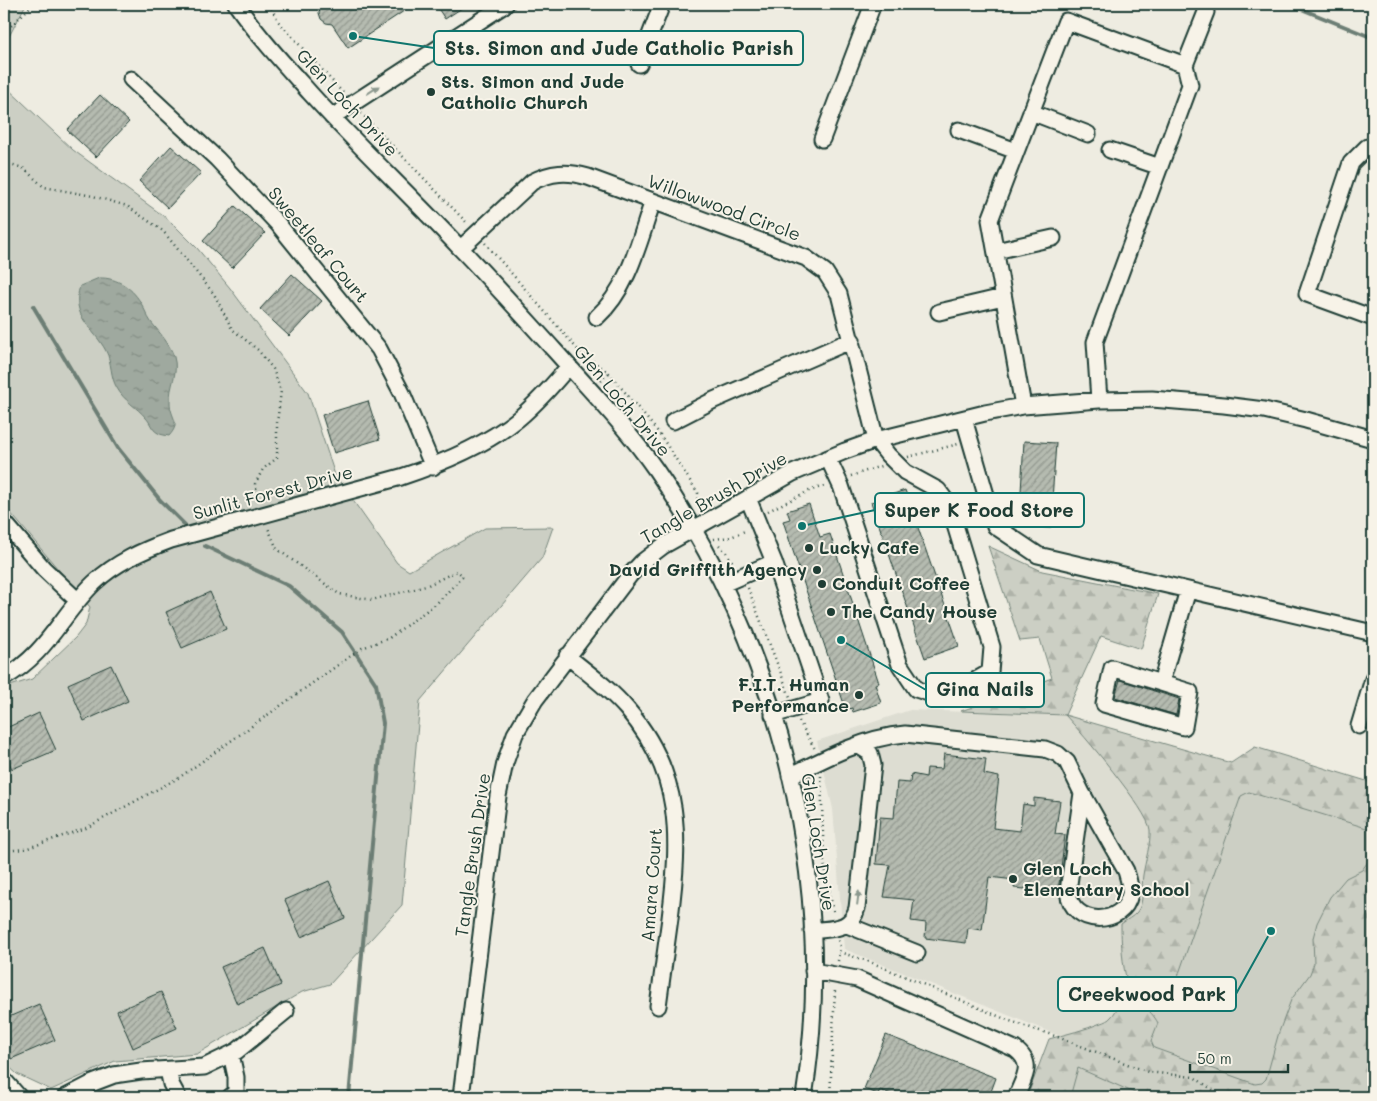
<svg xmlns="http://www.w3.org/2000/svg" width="1377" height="1101" font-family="Mali,sans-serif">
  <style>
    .built { fill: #ddddd2 }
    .green { fill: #cccfc4; stroke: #76867c }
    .forest { fill: url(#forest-firs); stroke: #76867c }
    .water { fill: url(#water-ripples); stroke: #6c7e74 }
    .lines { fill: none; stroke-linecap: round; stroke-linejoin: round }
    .stream { stroke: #6c7e74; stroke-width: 4 }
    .building { fill: url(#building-hatch); stroke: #1f3d34 }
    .minor-casing { stroke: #1f3d34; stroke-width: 19 }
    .path { stroke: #1f3d34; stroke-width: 2.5; stroke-dasharray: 1 4; stroke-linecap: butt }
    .minor { stroke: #f7f3e8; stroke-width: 15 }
    .oneway { fill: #8b988e }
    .poi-dot { fill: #1f3d34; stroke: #f7f3e8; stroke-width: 2 }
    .labels { text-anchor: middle; stroke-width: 4; stroke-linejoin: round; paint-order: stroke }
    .poi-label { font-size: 18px; font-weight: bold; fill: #1f3d34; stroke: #f7f3e8; text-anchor: start }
    .street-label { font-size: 18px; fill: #1f3d34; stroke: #f7f3e8 }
    .leader { fill: none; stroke: #0f766e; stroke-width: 2 }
    .callout-dot { fill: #0f766e; stroke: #f7f3e8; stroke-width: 2 }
    .callout { fill: #f7f3e8; stroke: #0f766e; stroke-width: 2 }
    .callout-label { font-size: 19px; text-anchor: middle; font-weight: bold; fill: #1f3d34 }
  </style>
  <defs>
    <pattern id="forest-firs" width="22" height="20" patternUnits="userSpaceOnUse" patternTransform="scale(1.25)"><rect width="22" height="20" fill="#cccfc4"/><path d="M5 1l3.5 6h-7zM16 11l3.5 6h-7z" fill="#afb3a9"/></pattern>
    <pattern id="water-ripples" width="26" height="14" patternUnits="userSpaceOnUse" patternTransform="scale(1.25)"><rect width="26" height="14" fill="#9fa99f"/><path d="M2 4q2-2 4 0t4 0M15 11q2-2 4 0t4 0" fill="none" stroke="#818b82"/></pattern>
    <pattern id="building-hatch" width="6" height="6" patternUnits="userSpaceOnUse" patternTransform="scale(1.25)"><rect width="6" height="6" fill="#b5bbb0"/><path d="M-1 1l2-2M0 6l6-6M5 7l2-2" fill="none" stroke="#939990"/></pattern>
  </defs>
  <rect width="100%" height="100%" fill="#eeece1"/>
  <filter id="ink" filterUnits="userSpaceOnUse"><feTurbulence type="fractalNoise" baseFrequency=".02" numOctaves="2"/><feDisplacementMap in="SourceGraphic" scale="10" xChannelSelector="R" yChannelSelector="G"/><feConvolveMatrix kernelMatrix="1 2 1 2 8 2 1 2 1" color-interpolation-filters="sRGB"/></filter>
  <g filter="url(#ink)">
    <path class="built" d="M910,710L1065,715L1231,763L1122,1061L844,949L833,809L817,741Z"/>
    <path class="green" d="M4,4H26L4,46Z
      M4,85L73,150L169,220L197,248L230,288L308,393L335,475L397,563L409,571L485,528L553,527L542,558L420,701L402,905L330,984L302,992L197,1054L115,1061L51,1090L17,1074L4,1062V688L32,679L76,637L86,624L90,607L4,505Z
      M1227,775L1373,822V1097H1052L1069,1040L1122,1060Z"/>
    <path class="forest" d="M988,546L1042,571L1158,594L1141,649L1101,636L1065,715L1231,763L1255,747L1373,783V830L1249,792L1241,796L1169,1002L1164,1006C1155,1002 1136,994 1130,986C1122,975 1121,937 1121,924C1126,920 1133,917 1137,912C1145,902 1141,887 1143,875C1145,862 1151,843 1150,830C1149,811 1081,732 1065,715L961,711L1052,678L1040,639L1020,641Z
      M1373,847V1097H1144L1078,1068L1070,1097H1027L1049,1039C1066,1034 1085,1030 1101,1023C1104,1022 1109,1020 1111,1017C1115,1014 1116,1008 1121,1005C1136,996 1151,1010 1158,1023L1151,1041L1154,1048L1255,1084L1262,1083L1266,1079L1279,1032L1291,1000L1310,974L1314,963L1313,938L1317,923L1330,897L1346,878L1362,870L1367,863Z"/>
    <path class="water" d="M99,278C117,277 134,289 142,305C145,310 147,316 151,322C159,332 170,344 174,357C179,373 169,386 170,402C170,418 182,422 169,436C165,435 161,435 158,433C151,429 151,423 146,418C137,407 124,401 117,388C110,377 112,362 106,351C94,328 70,317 80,286Z"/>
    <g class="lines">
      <path class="stream" d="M1289,4L1373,38
        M33,306L118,448L160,500L185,525
        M205,546L289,586L342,632L376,684L383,723L349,1097"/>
    </g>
    <path class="building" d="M320,4H400L404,11L348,48L332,24L326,23L321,19L319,13Z
      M435,4H468L445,19Z
      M100,95L129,122L96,157L67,130Z
      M171,146L201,173L168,208L139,181Z
      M235,206L265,233L232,268L203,241Z
      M292,274L322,301L289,336L260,309Z
      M368,401L380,439L334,453L322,415Z
      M1024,441L1056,443L1050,528L1019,526Z
      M905,490L959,646L925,658L871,502Z
      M809,504L820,537L830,534L879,683L875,684L881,703L853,712L852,708L846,710L783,521L790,519L787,511Z
      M210,592L226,629L182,648L166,612Z
      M111,665L128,701L84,721L68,684Z
      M1120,680L1179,699L1176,715L1115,697Z
      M39,713L56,750L12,769L4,751V729Z
      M944,754L986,759L984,774L999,777L993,828L1020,831L1023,804L1034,806V798L1060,801L1055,834L1065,835L1058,892L1014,888L1015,880L989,877L982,930L968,928L966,943L925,938L926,923L911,921L914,900L884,897L890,865L876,864L880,817L894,818L897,782L910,783L911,774L926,777L927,768L942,769Z
      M329,881L345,918L301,937L285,900Z
      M265,948L281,985L237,1004L221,967Z
      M161,992L177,1028L133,1048L117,1011Z
      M39,1004L55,1040L11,1059L4,1043V1019Z
      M886,1035L996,1078L989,1097H900L880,1090L878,1094L864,1089Z"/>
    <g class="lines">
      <defs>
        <path id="minor" d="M236,4C258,36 284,64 310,93C358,146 410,195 459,247C492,281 523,316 555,351C590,390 626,427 656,470C779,648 838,882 804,1097
          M639,64L662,4
          M1185,65L1206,12
          M131,79L217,159L278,224L379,349L402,393L433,467
          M1031,112L1088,134
          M332,117L506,4
          M959,130L1016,151
          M822,139L873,4
          M1373,147H1367L1351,163L1307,294L1373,318
          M1110,150L1160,167
          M461,248L532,182C551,172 567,171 588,177L806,258L825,272L839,294L876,440L888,455L905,472L938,490L949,505L992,647L990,672L960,689L938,696L916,689L900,665L841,486L828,458
          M996,251L1053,238
          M939,312L1003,297
          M597,317C629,288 639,241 653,201
          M1023,406L990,220L1066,21L1185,65L1190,85L1095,342L1099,400
          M964,419L995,526L1038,555L1373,633
          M673,421L714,400L852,340
          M748,498L774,562
          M4,522L44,569L78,601
          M723,584L774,562L821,701L773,715
          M567,656C588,673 610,689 627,709C683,774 680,839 670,918C666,947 662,977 658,1006
          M4,678C47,654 61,615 94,583C116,562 144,550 171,540L401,477C440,464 486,445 518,419C537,403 553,385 569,366
          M1161,683L1190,692L1184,727L1104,704L1112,668L1161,683L1188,590
          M1359,726L1373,679
          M790,776C825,758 866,737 905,734L1045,749L1058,754L1067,762L1082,793L1068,891C1071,927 1124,927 1130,894C1131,886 1128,878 1126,871L1082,793
          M847,925L917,953
          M812,931C832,928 851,931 857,908L873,765L870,753L859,746
          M813,971L857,979L1015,1049C1035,1064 1024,1077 1016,1097
          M168,1070L171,1084L178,1097
          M4,1080L19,1097
          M66,1097L93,1083L114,1075L141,1071L204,1067L237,1051L286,1011
          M230,1097L236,1092V1077L231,1054
          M461,1097L498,796L505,763L515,734L535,700L630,575L642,562L663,546L793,473L845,451L876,440L985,413L1023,406L1099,400L1152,399L1224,405L1264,410L1306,420L1373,439"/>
      </defs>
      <use href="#minor" class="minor-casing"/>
      <path class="path" d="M269,4L279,22L344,94
        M4,33L33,4
        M361,113L468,224
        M4,162L23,168L44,187L93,196L127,206L163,231L214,294L232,329L258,350L273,369L281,391L277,423V458L263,469L255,484L260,502
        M485,243L579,351L609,373L659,433L698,493L696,507
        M601,381L609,373
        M908,457L958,444
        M851,476L881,466
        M768,511L809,491L827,485
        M714,539L731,537L747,530
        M719,545L726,552L734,564
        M748,588L790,697
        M799,721L815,749
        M821,776L824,863L834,915
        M4,851L25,849L86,828L180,777L362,648L389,638L437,603L463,576L457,571L426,586L372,600L339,594L277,549L268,528
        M839,952L868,961L1010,1021L1055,1036L1148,1072L1194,1077L1223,1097
        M838,961L840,947L838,940
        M830,1097L835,989"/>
      <use href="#minor" class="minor"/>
    </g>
    <defs><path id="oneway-solid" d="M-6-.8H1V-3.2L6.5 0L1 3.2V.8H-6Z" transform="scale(1.25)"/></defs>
    <g class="oneway">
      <use href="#oneway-solid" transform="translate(373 90) rotate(-33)"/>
      <use href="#oneway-solid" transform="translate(858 898) rotate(-83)"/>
    </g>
  </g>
  <g class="poi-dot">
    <circle cx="431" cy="92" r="5"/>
    <circle cx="809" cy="548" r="5"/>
    <circle cx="817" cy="570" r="5"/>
    <circle cx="822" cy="584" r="5"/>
    <circle cx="831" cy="612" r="5"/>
    <circle cx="859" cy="695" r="5"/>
    <circle cx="1013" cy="879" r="5"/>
  </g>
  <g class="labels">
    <g class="poi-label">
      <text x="441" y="88">Sts. Simon and Jude<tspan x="441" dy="21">Catholic Church</tspan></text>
      <text x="819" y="554">Lucky Cafe</text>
      <text x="807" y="576" text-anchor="end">David Griffith Agency</text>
      <text x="832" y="590">Conduit Coffee</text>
      <text x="841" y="618">The Candy House</text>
      <text x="849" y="691" text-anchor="end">F.I.T. Human<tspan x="849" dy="21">Performance</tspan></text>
      <text x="1023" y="875">Glen Loch<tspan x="1023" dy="21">Elementary School</tspan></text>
    </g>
    <g class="street-label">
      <text transform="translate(347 103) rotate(47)" y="6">Glen Loch Drive</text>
      <text transform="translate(724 208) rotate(20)" y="6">Willowwood Circle</text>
      <text transform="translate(318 245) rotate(50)" y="6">Sweetleaf Court</text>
      <text transform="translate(622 401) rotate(50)" y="6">Glen Loch Drive</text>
      <text transform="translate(273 493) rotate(-15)" y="6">Sunlit Forest Drive</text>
      <text transform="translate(714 498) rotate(-30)" y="6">Tangle Brush Drive</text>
      <text transform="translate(818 842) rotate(81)" y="6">Glen Loch Drive</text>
      <text transform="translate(473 855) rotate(-82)" y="6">Tangle Brush Drive</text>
      <text transform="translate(652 885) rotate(-86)" y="6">Amara Court</text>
    </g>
  </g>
  <path class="leader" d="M353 36L434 48M802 526L875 510M841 640L926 690M1271 931L1236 994"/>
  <g class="callout-dot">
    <circle cx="353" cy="36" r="5"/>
    <circle cx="802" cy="526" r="5"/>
    <circle cx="841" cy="640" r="5"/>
    <circle cx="1271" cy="931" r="5"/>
  </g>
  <g class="callout">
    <rect x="434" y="31" width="369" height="34" rx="5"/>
    <rect x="875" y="493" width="209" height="34" rx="5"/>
    <rect x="926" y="673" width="118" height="34" rx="5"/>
    <rect x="1058" y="977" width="178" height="34" rx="5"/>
  </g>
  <g class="callout-label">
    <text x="619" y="55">Sts. Simon and Jude Catholic Parish</text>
    <text x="979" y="517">Super K Food Store</text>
    <text x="985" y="696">Gina Nails</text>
    <text x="1147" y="1001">Creekwood Park</text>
  </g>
  <rect width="1377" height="1101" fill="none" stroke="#f7f3e8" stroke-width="20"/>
  <rect x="10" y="10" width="1357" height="1081" fill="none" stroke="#1f3d34" stroke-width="2" filter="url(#ink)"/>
  <path d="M1190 1064v8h98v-8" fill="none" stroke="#1f3d34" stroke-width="2.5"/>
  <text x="1197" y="1064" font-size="15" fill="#1f3d34" stroke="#f7f3e8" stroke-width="4" paint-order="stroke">50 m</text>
</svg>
